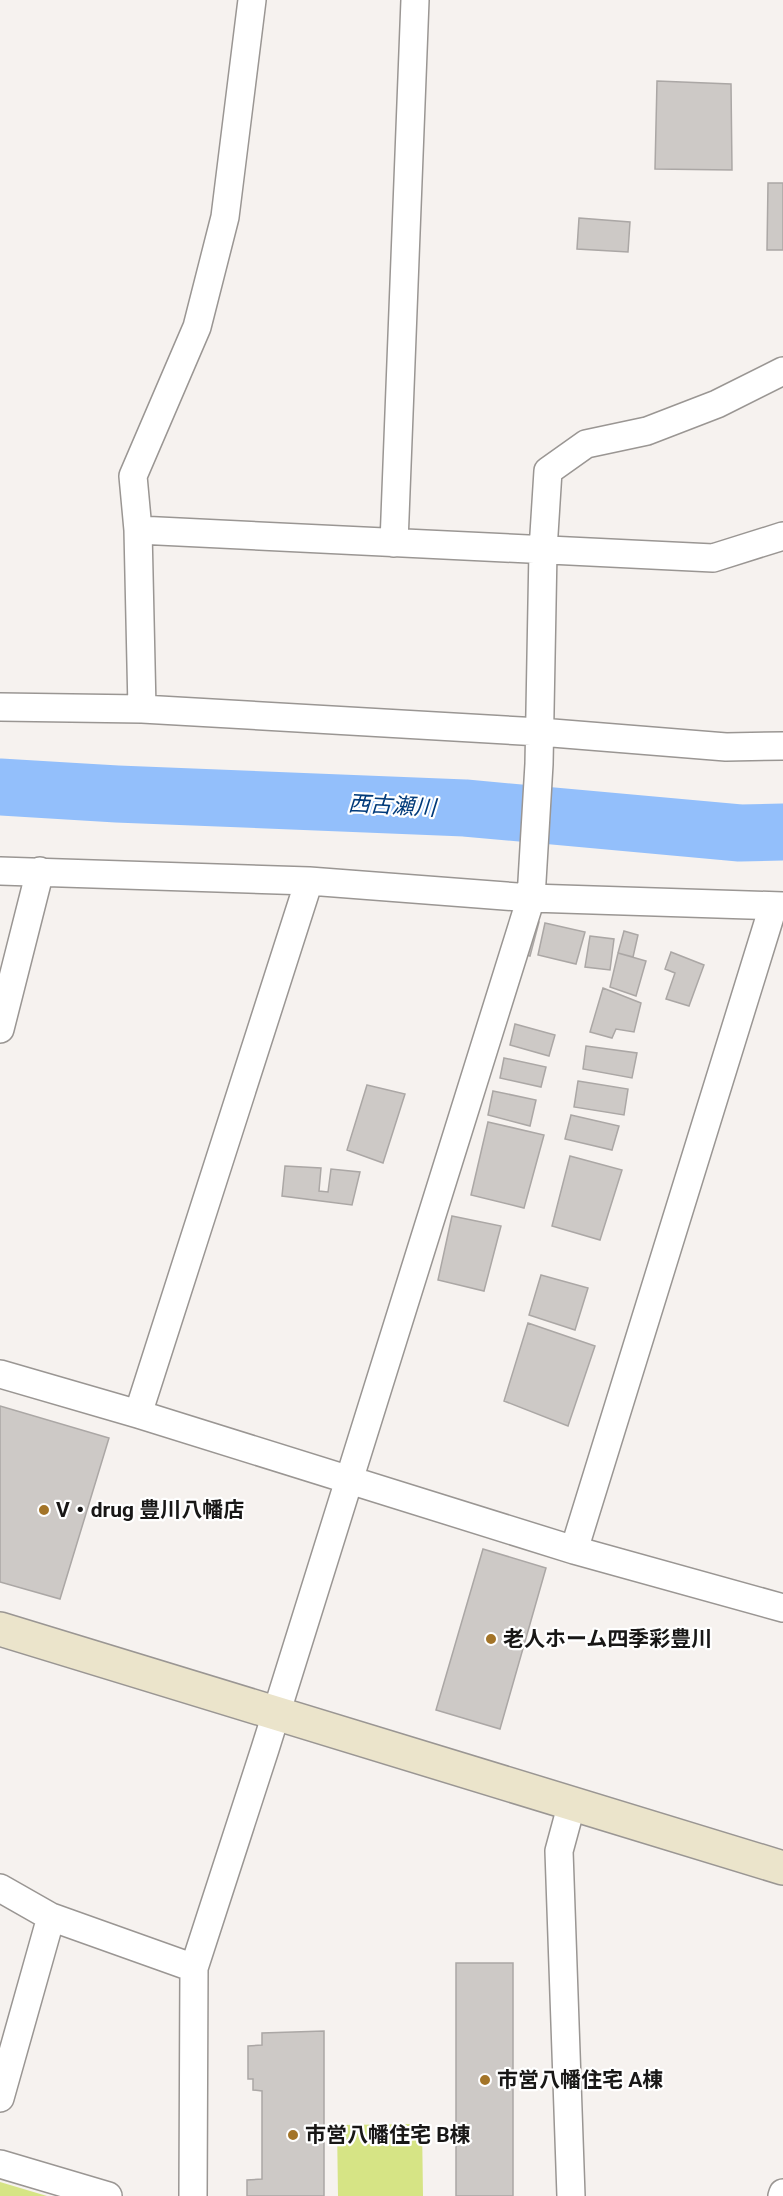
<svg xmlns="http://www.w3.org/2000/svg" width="783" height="2196" font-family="Roboto,'Noto Sans JP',sans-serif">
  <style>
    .green { fill: #d6e485 }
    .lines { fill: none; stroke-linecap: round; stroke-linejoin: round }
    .river { stroke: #93bffb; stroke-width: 57 }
    .building { fill: #cdc9c6; stroke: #aba7a5; stroke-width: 1.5 }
    .street-casing { stroke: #9a9693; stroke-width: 30 }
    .secondary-casing { stroke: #9a9693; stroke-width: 36 }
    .street { stroke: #fff; stroke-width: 27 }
    .secondary { stroke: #ebe4cb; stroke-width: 33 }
    .poi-dot { fill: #a37428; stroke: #fff; stroke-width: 2 }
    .labels { text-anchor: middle; stroke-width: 4.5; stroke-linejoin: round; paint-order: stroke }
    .poi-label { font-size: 21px; font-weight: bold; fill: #181716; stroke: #fff; text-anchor: start }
    .water-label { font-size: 22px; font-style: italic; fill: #003a7a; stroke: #fff }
  </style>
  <rect width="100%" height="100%" fill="#f6f2ef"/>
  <path class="green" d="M422,2124L423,2196H338L337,2125Z
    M0,2182L47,2196H0Z"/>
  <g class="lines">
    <path class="river" d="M0,787L117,794L465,808L740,833L783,832"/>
  </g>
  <path class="building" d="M657,81L731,84L732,170L655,169Z
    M768,183H783V250H767Z
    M579,218L630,222L628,252L577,249Z
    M530,919L539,922L530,956L519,953Z
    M545,923L585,932L576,964L538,955Z
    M624,931L638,935L633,957L618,953Z
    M590,936L614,939L610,970L585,967Z
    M671,952L704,965L689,1006L666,999L675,973L665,969Z
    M618,953L646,961L636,996L610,987Z
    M603,988L641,1003L634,1032L616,1029L612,1038L590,1032Z
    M515,1024L555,1035L549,1056L510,1045Z
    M586,1046L637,1053L632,1078L583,1069Z
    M504,1058L546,1067L541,1087L500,1078Z
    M578,1081L628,1089L624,1115L574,1107Z
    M367,1085L405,1094L383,1163L347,1150Z
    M493,1091L536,1100L530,1126L488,1115Z
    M571,1115L619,1126L612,1150L565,1139Z
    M488,1122L544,1135L524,1208L471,1195Z
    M570,1156L622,1170L600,1240L552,1226Z
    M285,1166L321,1168L319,1191L328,1192L331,1169L360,1172L352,1205L282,1196Z
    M452,1216L501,1226L484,1291L438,1280Z
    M541,1275L588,1288L575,1330L529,1315Z
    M528,1323L595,1346L568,1426L504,1401Z
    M0,1406L109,1438L60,1599L0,1582Z
    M483,1549L546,1568L500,1729L436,1710Z
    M456,1963H513V2196H456Z
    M324,2031V2196H247V2180L262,2179V2091L253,2090V2079H248V2046L262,2045V2033Z"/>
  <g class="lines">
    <defs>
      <path id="street" d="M138,530L713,558L783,536
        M394,543L415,0
        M0,707L142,709L540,732L726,747L783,746
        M142,709L138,530L133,476L197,327L225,217L252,0
        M0,871L309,881L531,898L783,906
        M0,1029L40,871
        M0,1374L138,1414L574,1550L783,1608
        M138,1414L309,881
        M574,1550L773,907
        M0,1888L51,1917L194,1968
        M0,2098L51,1917
        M0,2164L108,2196
        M193,2196L194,1968L265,1749L531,898L539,764L543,550L548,471L586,444L647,431L717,404L783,371
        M571,2196L559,1851L572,1803
        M782,2196L783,2193"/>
      <path id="secondary" d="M0,1629L783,1868"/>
    </defs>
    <use href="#street" class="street-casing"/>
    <use href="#secondary" class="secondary-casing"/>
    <use href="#street" class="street"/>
    <use href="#secondary" class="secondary"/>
  </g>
  <g class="poi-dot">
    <circle cx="44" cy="1510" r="6"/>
    <circle cx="491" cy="1639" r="6"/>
    <circle cx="485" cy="2080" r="6"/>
    <circle cx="293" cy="2135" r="6"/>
  </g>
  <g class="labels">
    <g class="poi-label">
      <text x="56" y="1517">V・drug 豊川八幡店</text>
      <text x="503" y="1646">老人ホーム四季彩豊川</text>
      <text x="497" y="2087">市営八幡住宅 A棟</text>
      <text x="305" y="2142">市営八幡住宅 B棟</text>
    </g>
    <g class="water-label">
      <text transform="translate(392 805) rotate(3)" y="8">西古瀬川</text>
    </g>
  </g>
</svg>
